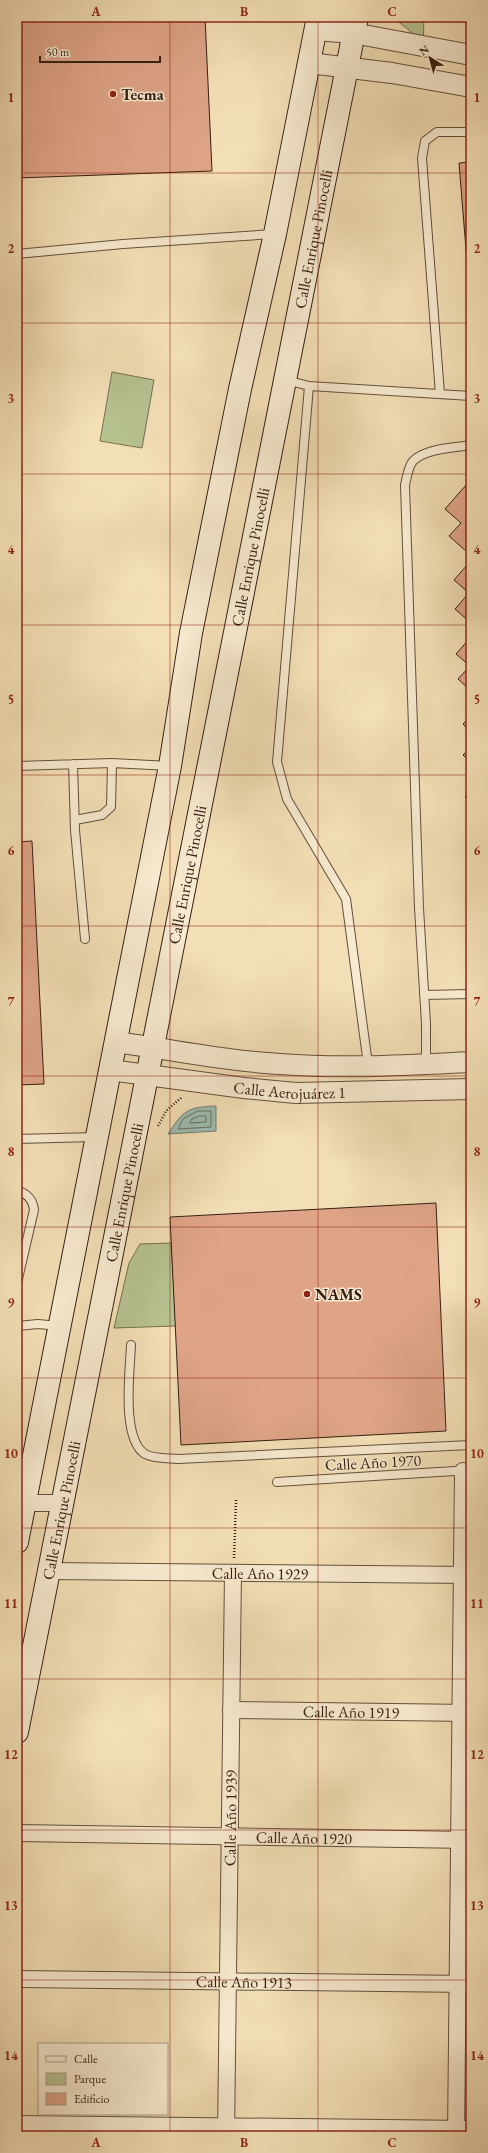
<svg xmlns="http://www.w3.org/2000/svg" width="488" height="2153" font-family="'EB Garamond',serif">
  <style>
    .green { fill: #b7c291; stroke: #767052 }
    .water { fill: #9bbcb0; stroke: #727d71 }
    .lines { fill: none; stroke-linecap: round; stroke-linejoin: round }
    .shore { stroke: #686e62; stroke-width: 1 }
    .building { fill: #dfa488; stroke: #351f13 }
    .service-casing { stroke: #644f3c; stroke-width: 10 }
    .minor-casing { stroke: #644f3c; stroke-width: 18 }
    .tertiary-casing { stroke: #644f3c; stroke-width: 22 }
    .secondary-casing { stroke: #351f13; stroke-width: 24 }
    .path { stroke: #351f13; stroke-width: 2.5; stroke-dasharray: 1 2; stroke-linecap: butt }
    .service { stroke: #f7ead0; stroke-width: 8 }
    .minor { stroke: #f7ead0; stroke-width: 16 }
    .tertiary { stroke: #f7ead0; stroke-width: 20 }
    .secondary { stroke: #f7ead0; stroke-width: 22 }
    .grid { fill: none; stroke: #8f2418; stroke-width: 1; stroke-opacity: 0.55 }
    .poi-dot { fill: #8f2418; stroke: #f7ead0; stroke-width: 1.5 }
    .labels { text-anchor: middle; stroke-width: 3; stroke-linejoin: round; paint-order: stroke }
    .poi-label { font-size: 16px; font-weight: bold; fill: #351f13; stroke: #f7ead0; text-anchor: start }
    .street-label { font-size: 16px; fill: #351f13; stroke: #f7ead0 }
    .neatline { fill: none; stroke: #8f2418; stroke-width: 1.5 }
    .grid-label { font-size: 13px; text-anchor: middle; font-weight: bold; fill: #8f2418 }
  </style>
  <rect width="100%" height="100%" fill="#f3dfb6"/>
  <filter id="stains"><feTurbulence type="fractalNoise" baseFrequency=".005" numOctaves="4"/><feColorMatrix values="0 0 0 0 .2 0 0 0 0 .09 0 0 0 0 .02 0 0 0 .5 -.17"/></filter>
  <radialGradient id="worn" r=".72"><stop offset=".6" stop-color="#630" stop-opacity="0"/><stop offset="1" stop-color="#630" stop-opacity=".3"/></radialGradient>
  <path class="green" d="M392,17H424L423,50L409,30Z
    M112,372L154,380L142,448L100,441Z
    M171,1243L176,1326L114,1328L129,1263L140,1244Z"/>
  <path class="water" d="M216,1106V1131L168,1134C183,1111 187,1107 216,1106Z"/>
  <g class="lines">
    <path class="shore" d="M198,1111H211V1127L178,1129L183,1119Z
      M200,1116H206V1122L190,1123L191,1120Z"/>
  </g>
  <path class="building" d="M17,17H205L212,171L17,178Z
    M471,162V311L459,163Z
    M467,484H471V623L455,609L469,593L454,580L468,564L467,552L449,536L461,523L445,509Z
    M471,637V691L458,679L470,666L456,654Z
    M471,716V733L463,724Z
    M471,747V762L463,755Z
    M471,791V802L465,797Z
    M32,841L44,1084L17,1085V842Z
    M436,1203L446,1431L181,1445L170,1217Z"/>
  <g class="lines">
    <defs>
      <path id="service" d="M17,254L123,244L274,234
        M286,380L309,386L277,762L287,799L346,899L368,1065
        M309,386L471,396
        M440,394L422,158L425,141L437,132H471
        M73,764L75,830L85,939
        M17,766L112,763L170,766
        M75,820L102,815L111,807L112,763
        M424,995L471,994
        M426,1064V1024L419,908L405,485C407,477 408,467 413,461C426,448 454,448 471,445
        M17,1139L95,1137
        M17,1191C27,1193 33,1200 34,1210L17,1283
        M17,1326L38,1324L59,1326
        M131,1345C130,1370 121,1439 145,1454C154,1459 168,1458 178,1459L471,1445
        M277,1482L471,1470"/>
      <g id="minor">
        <path d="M17,1503H62"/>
        <path id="s1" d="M49,1571L471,1575"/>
        <path id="s2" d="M231,1710L471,1713"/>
        <path id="s3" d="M17,1833L471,1840"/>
        <path id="s4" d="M17,1979L471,1984"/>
        <path d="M17,2124L471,2129"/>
        <path id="s5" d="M226,2136L233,1573"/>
        <path d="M456,2136L463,1471"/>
      </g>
      <g id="tertiary">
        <path d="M315,30L353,33L471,55"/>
        <path d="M309,63L392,73L471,87"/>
        <path d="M115,1042C170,1049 225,1061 280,1064C344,1069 408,1065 471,1062"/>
        <path id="s6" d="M110,1070L244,1088L296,1093L471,1089"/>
      </g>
      <g id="secondary">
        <path d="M17,1542L170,766L191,633L240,389L275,234L318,17"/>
        <path id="s7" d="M17,1732L357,17"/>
      </g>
    </defs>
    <use href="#service" class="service-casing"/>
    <use href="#minor" class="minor-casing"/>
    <use href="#tertiary" class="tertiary-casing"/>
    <use href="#secondary" class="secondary-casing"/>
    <path class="path" d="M158,1126L166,1111L182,1097
      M234,1558L236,1500"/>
    <use href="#service" class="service"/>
    <use href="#minor" class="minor"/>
    <use href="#tertiary" class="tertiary"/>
    <use href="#secondary" class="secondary"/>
  </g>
  <path class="grid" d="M170,17V2136M318,17V2136M17,173H471M17,323H471M17,474H471M17,625H471M17,775H471M17,926H471M17,1076H471M17,1227H471M17,1378H471M17,1528H471M17,1679H471M17,1830H471M17,1980H471"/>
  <g class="poi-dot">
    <circle cx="113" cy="94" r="4"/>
    <circle cx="307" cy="1294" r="4"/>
  </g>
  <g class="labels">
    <g class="poi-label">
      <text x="121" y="100">Tecma</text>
      <text x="315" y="1300">NAMS</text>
    </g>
    <g class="street-label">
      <text dy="6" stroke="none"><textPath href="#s7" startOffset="1522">Calle Enrique Pinocelli</textPath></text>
      <text dy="6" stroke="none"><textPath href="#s7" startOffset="1198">Calle Enrique Pinocelli</textPath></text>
      <text dy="6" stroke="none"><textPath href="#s7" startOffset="874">Calle Enrique Pinocelli</textPath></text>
      <text dy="6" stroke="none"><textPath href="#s6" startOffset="181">Calle Aerojuárez 1</textPath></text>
      <text dy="6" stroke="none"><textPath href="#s7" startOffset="550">Calle Enrique Pinocelli</textPath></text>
      <text transform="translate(373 1462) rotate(-3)" y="6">Calle Año 1970</text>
      <text dy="6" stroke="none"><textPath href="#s7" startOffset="226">Calle Enrique Pinocelli</textPath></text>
      <text dy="6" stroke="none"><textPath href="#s1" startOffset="211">Calle Año 1929</textPath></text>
      <text dy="6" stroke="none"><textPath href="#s2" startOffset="120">Calle Año 1919</textPath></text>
      <text dy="6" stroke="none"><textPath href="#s5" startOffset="318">Calle Año 1939</textPath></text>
      <text dy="6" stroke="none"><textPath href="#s3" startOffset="287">Calle Año 1920</textPath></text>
      <text dy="6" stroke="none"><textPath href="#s4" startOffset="227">Calle Año 1913</textPath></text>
    </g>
  </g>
  <rect width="488" height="2153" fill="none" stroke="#f3dfb6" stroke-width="44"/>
  <rect x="38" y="2043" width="130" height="72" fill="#f7ead0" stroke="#a99984"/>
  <rect x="46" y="2056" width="20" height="6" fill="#f7ead0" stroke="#a99984"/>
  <text x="74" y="2063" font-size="12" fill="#351f13">Calle</text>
  <rect x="46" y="2073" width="20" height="12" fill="#b7c291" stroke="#a99984"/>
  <text x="74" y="2083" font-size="12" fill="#351f13">Parque</text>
  <rect x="46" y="2093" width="20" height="12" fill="#dfa488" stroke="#a99984"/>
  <text x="74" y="2103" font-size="12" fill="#351f13">Edificio</text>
  <g transform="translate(430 58) rotate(323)" stroke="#f7ead0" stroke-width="3" paint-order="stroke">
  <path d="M0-3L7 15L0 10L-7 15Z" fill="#351f13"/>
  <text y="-6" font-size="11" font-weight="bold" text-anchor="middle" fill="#351f13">N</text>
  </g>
  <path d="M40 56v6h120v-6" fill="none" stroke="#351f13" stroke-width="2"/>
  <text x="46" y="56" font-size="12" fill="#351f13" stroke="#f7ead0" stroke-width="3" paint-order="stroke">50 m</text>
  <rect x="22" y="22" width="444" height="2109" class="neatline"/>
  <g class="grid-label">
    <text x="96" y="16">A</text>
    <text x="244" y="16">B</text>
    <text x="392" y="16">C</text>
    <text x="11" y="102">1</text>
    <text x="477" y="102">1</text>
    <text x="11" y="253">2</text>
    <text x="477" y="253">2</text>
    <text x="11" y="403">3</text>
    <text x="477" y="403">3</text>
    <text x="11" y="554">4</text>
    <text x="477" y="554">4</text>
    <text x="11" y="704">5</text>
    <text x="477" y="704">5</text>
    <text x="11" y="855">6</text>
    <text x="477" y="855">6</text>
    <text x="11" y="1006">7</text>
    <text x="477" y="1006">7</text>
    <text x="11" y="1156">8</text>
    <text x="477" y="1156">8</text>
    <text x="11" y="1307">9</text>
    <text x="477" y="1307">9</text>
    <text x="11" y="1458">10</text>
    <text x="477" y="1458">10</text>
    <text x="11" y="1608">11</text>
    <text x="477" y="1608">11</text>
    <text x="11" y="1759">12</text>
    <text x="477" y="1759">12</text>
    <text x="11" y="1910">13</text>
    <text x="477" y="1910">13</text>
    <text x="11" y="2060">14</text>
    <text x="477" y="2060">14</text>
    <text x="96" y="2147">A</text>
    <text x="244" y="2147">B</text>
    <text x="392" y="2147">C</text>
  </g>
  <rect width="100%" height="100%" filter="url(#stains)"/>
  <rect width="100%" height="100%" fill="url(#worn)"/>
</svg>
